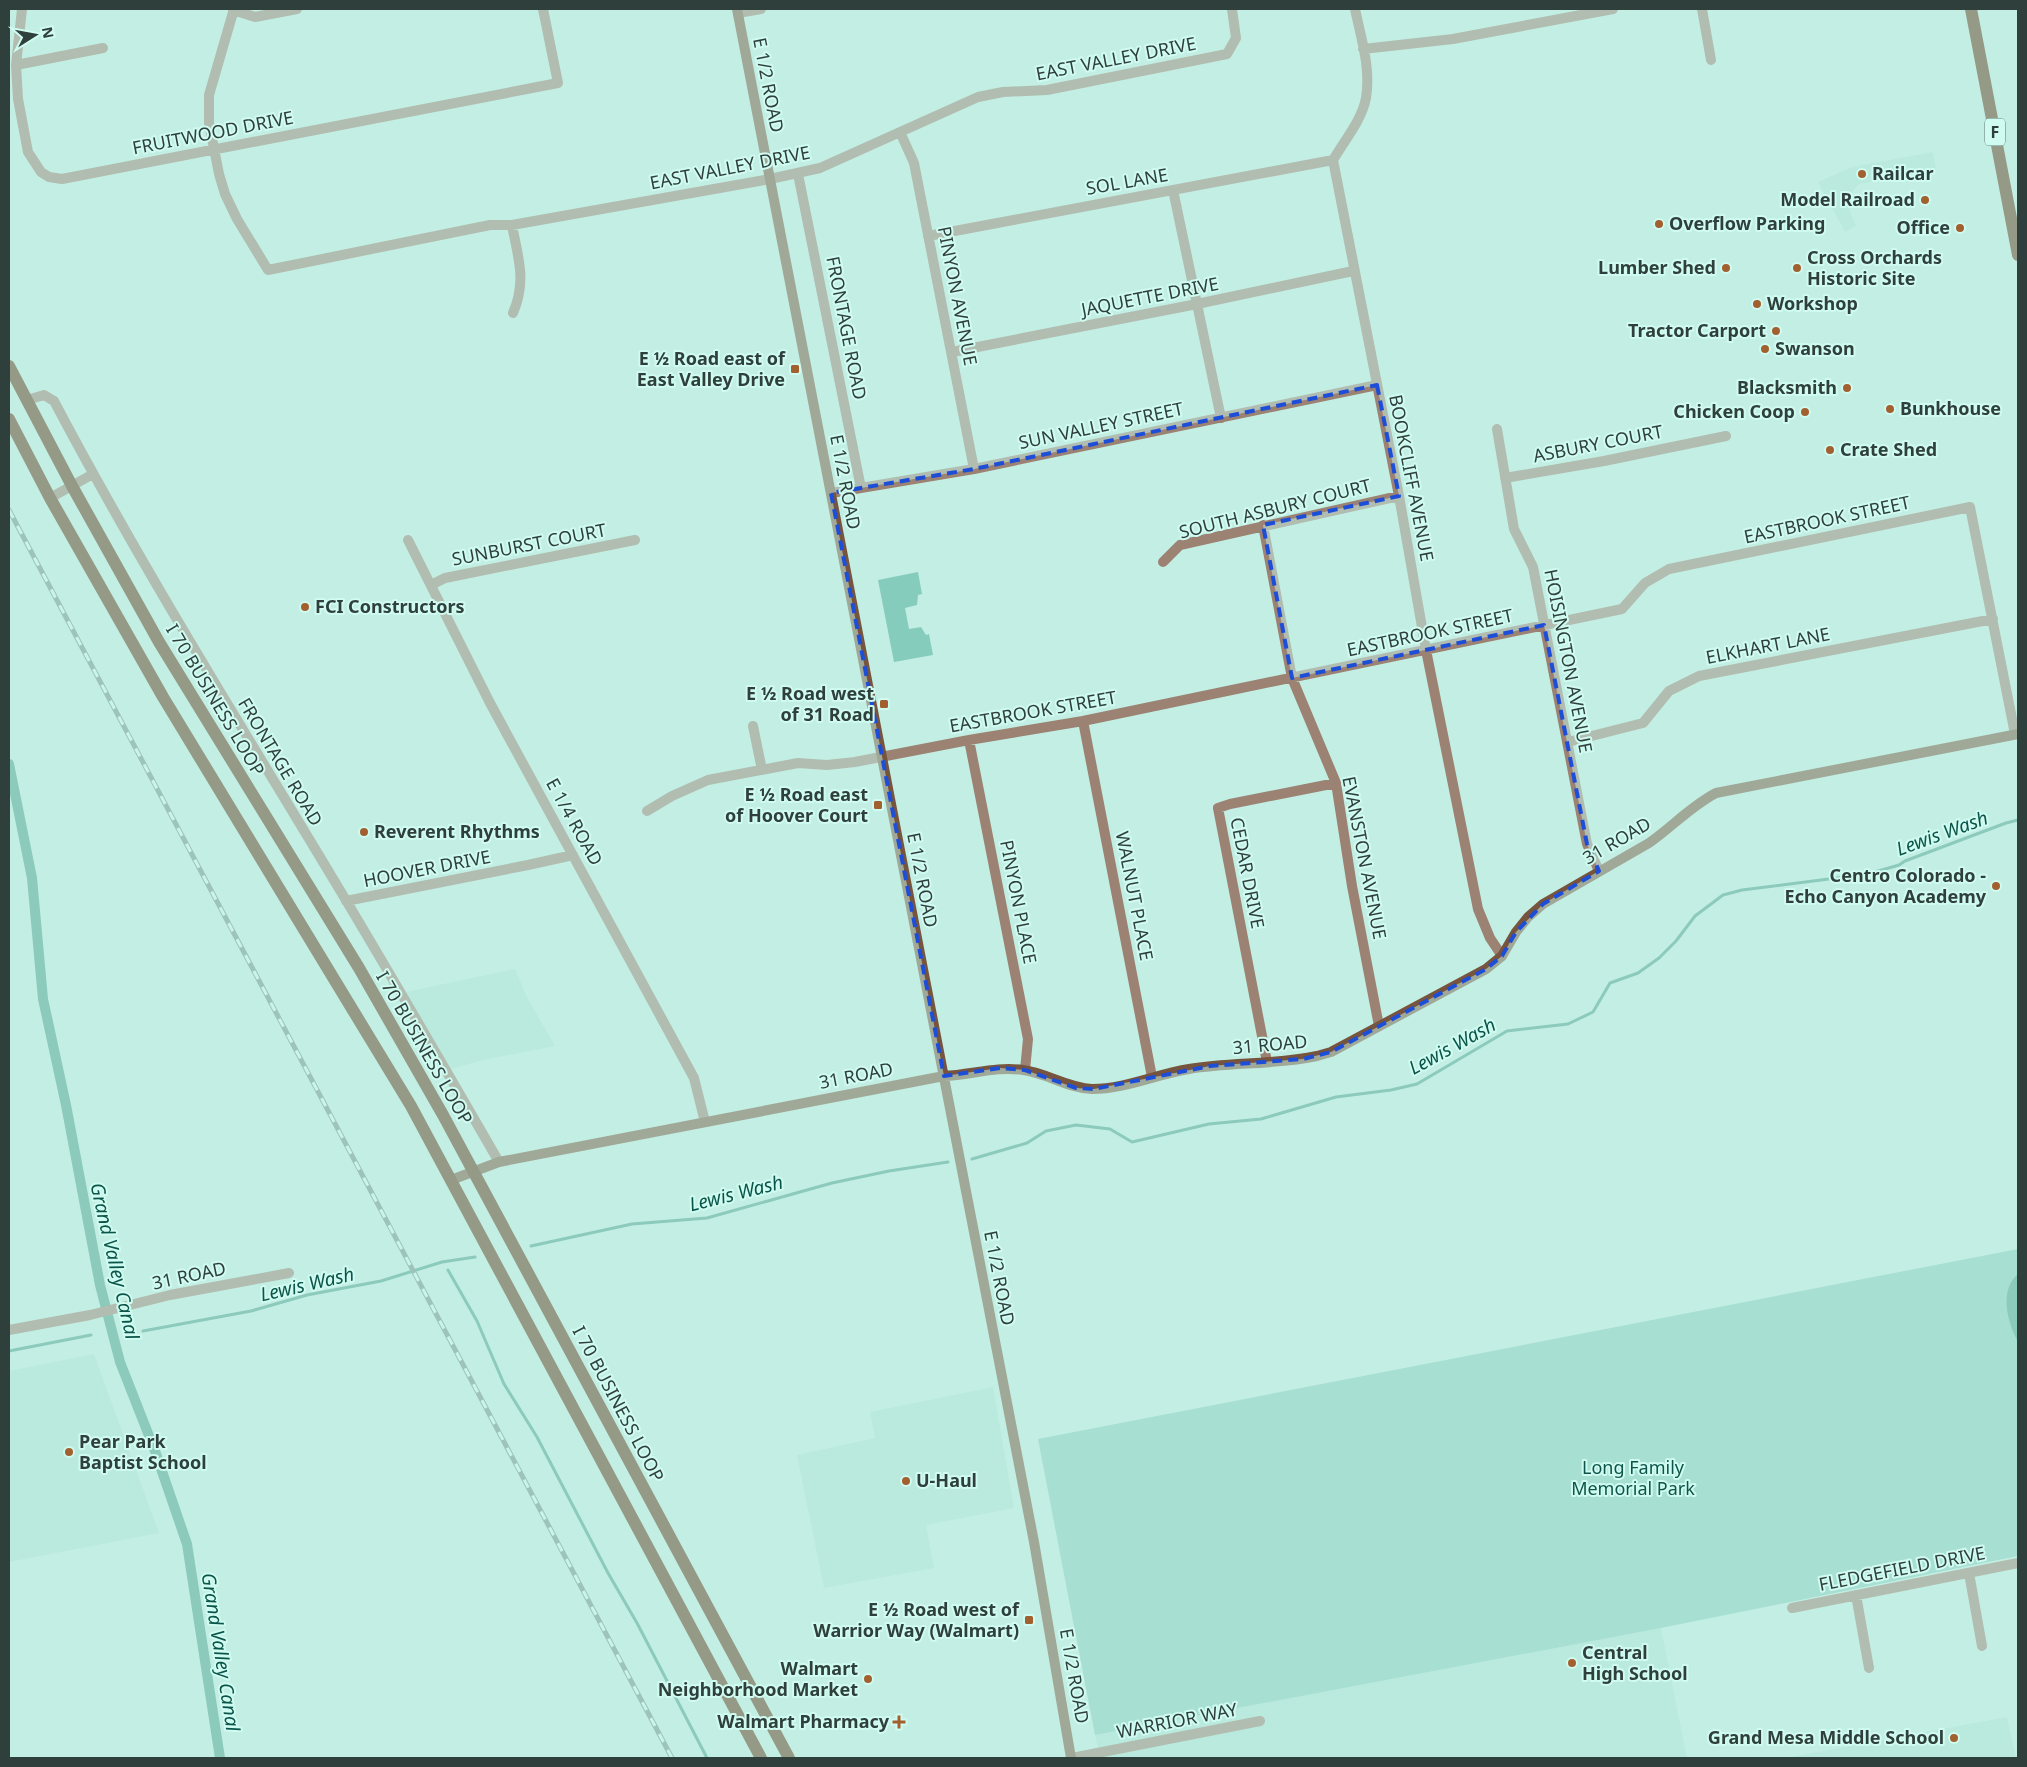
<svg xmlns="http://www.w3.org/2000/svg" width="2027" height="1767" font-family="'Noto Sans',sans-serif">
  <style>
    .built { fill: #afe3d7 }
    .green { fill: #86ccbd }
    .water { fill: #499d8d }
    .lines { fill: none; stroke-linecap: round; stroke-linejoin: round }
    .stream { stroke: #499d8d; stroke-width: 3 }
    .canal { stroke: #499d8d; stroke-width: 10 }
    .street { stroke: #9b8272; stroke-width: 10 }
    .secondary { stroke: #77543d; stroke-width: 10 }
    .primary { stroke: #5d3416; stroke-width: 12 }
    .rail-casing { stroke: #718e87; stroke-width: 5 }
    .rail { stroke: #d0fbf1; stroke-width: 3; stroke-dasharray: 9; stroke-linecap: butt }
    .marked { fill: none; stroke: #1d4ed8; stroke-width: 4; stroke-dasharray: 10 6; stroke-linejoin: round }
    .poi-dot { fill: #a3602f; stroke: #d0fbf1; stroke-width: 2 }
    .labels { text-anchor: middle; stroke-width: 4; stroke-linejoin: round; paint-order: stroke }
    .shield { fill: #d0fbf1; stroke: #5f7872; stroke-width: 1 }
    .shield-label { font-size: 16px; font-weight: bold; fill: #2f403c }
    .street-label { font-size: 18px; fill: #2f403c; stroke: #d0fbf1 }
    .poi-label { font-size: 18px; font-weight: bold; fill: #2f403c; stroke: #d0fbf1; text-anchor: end }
    .park-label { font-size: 18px; fill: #0d554a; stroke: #d0fbf1 }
    .water-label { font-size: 19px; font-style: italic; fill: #0a5449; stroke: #d0fbf1 }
  </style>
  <rect width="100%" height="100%" fill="#c3eee4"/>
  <path class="built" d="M1933,152L1936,170L1859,184L1845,200L1856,226L1845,232L1818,182L1852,167Z
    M515,969L527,997L555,1046L483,1060L451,1069L406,992Z
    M94,1354L159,1533L9,1562V1371Z
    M993,1387L1014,1508L926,1525L934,1568L824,1588L797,1455L875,1438L870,1412Z
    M1661,1628L1687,1758H1100L1095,1735Z
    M2007,1717L2016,1758H1785Z"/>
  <path class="green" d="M918,572L922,594L918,595L917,605L905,608L909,629L921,627L926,635L929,634L933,655L894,662L878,580Z
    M2018,1249V1556L1661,1628L1095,1735L1038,1439Z"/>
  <path class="water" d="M2018,1274V1342C2007,1322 1999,1290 2018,1274Z"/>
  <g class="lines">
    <path class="stream" d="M972,1159L1027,1143L1046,1131L1076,1125L1110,1129L1132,1142L1209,1124L1261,1119L1336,1097L1391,1090L1417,1084L1507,1031L1568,1024L1593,1012L1610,983L1638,973L1659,958L1676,941L1695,916L1723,895L1742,890L1868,874L1899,865L1905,861L2006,823L2018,820
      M531,1246L632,1224L707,1218L832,1183L889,1171L948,1162
      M448,1270L477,1321L504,1384L537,1437L608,1573L637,1623L707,1758
      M143,1331L251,1311L307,1295L381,1281L442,1262L475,1257
      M9,1351L91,1335"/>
    <path class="canal" d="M9,764L32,878L43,999L66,1105L100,1285L120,1362L155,1451L187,1544L220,1758"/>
    <path class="street" d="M22,9L16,65L18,99L28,152L41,172L49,177L62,179L558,83L543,9
      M234,9L209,95V123L219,174L225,194L237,219L268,270L490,225H512L770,179L820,168L978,97L1003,92L1047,90L1227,54L1236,38L1232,9
      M1355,9C1361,38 1371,68 1366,98C1362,120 1344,141 1333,160L1399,496L1426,650L1478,909L1490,938L1502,956
      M1702,9L1711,60
      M233,10L255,17L297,9
      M738,13L761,9
      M1363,49L1453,39L1613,9
      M16,65L103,48
      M900,132L914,163L974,469
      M798,174L861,488
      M1173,190L1221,418
      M512,225C518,258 527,280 513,313
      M928,236L1333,160
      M952,352L1197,304L1353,271
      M27,400L44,395L54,401C139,562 235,716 329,872C387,968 443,1065 499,1162
      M1497,429L1514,529L1533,567L1587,844L1599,871
      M1505,478L1604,461L1726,436
      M831,493L974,469L1377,385
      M50,498L93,474
      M1263,525L1292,678L1336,783L1352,886L1379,1026
      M408,540L490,703L694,1078L705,1122
      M1163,562L1180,545L1399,496
      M431,585L445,578L635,540
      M1083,721L1152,1077
      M753,726L762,770
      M969,740L1028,1039L1025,1070
      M1568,742L1643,723L1669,691L1699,676L1993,619
      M647,811L672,796L708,780L798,763L827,765L855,762L969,740L1083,721L1622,609L1645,583L1669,569L1970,507L2015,734
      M346,901L528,865L573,855
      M1267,1062L1218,808L1230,804L1336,783
      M9,1330L90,1315L170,1295L289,1273
      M1969,1573L1982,1646
      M1856,1595L1869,1668
      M1792,1608L2018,1563
      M1072,1758L1260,1721"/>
    <path class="secondary" d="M737,9L1034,1542L1071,1758
      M451,1180L499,1162L944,1076C971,1075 996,1066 1023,1070C1047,1073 1067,1088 1092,1089C1125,1089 1157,1074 1189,1069C1231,1062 1275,1065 1317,1056L1331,1052L1486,969L1502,956L1516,932L1528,917L1543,904L1649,843C1672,827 1691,806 1716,793L2018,734"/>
    <path class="primary" d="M1971,9L2018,255
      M9,366L72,486L159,642L359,968L443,1115L789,1758
      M9,419L50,498L163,697L411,1106L761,1758"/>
    <defs>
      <path id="rail" d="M9,510L672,1758"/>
    </defs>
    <use href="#rail" class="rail-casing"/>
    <use href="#rail" class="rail"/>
  </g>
  <path d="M0 0H2027V1767H0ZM1377,385L1399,496L1263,525L1292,678L1544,625L1587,844L1599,871L1543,904L1516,932L1502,956L1486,969L1331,1052L1303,1059L1210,1066L1094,1089L1076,1088L1025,1070L1000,1068L944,1076L831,493L974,469Z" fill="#c3eee4" fill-opacity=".55" fill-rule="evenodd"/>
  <path class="marked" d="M1377,385L1399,496L1263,525L1292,678L1544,625L1587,844L1599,871L1543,904L1516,932L1502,956L1486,969L1331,1052L1303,1059L1210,1066L1094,1089L1076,1088L1025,1070L1000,1068L944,1076L831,493L974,469Z"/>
  <g class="poi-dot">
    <circle cx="1862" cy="174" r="5"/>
    <circle cx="1925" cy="200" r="5"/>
    <circle cx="1659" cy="224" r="5"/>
    <circle cx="1960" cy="228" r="5"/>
    <circle cx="1726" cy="268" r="5"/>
    <circle cx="1797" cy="268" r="5"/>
    <circle cx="1757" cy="304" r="5"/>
    <circle cx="1776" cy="331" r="5"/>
    <circle cx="1765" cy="349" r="5"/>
    <rect x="790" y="364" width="10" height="10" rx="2.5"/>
    <circle cx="1847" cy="388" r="5"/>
    <circle cx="1890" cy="409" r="5"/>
    <circle cx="1805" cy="412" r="5"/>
    <circle cx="1830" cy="450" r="5"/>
    <circle cx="305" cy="607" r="5"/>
    <rect x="879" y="699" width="10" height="10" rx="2.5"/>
    <rect x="873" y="800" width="10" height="10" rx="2.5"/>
    <circle cx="364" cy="832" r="5"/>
    <circle cx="1996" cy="886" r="5"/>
    <circle cx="69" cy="1452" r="5"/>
    <circle cx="906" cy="1481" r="5"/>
    <rect x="1024" y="1615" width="10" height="10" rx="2.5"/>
    <circle cx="1572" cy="1663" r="5"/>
    <circle cx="868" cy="1679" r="5"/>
    <path d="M896.5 1714.5h5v5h5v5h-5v5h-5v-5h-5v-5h5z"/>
    <circle cx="1954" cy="1738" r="5"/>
  </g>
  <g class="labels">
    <rect class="shield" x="1985" y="118.5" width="20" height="27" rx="4"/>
    <g class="shield-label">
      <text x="1995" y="138">F</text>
    </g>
    <g class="street-label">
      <text transform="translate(1116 59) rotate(-11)" y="6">EAST VALLEY DRIVE</text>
      <text transform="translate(768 85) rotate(79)" y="6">E 1/2 ROAD</text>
      <text transform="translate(213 133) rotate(-11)" y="6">FRUITWOOD DRIVE</text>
      <text transform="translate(730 168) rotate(-11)" y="6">EAST VALLEY DRIVE</text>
      <text transform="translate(1127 182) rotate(-10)" y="6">SOL LANE</text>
      <text transform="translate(957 296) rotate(79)" y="6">PINYON AVENUE</text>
      <text transform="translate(1150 297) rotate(-11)" y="6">JAQUETTE DRIVE</text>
      <text transform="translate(846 328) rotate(79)" y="6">FRONTAGE ROAD</text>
      <text transform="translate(1101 426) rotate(-12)" y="6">SUN VALLEY STREET</text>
      <text transform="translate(1598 444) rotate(-11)" y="6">ASBURY COURT</text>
      <text transform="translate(1411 478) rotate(79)" y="6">BOOKCLIFF AVENUE</text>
      <text transform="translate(845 482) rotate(79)" y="6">E 1/2 ROAD</text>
      <text transform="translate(1275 509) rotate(-14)" y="6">SOUTH ASBURY COURT</text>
      <text transform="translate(1827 520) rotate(-12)" y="6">EASTBROOK STREET</text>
      <text transform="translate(529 545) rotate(-11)" y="6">SUNBURST COURT</text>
      <text transform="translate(1430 633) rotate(-12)" y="6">EASTBROOK STREET</text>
      <text transform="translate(1768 646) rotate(-11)" y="6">ELKHART LANE</text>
      <text transform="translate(1568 661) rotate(79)" y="6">HOISINGTON AVENUE</text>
      <text transform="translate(215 700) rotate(59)" y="6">I 70 BUSINESS LOOP</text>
      <text transform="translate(1033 712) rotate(-10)" y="6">EASTBROOK STREET</text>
      <text transform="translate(280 762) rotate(59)" y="6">FRONTAGE ROAD</text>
      <text transform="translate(574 822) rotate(61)" y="6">E 1/4 ROAD</text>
      <text transform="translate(1617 841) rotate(-30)" y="6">31 ROAD</text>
      <text transform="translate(1364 858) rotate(79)" y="6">EVANSTON AVENUE</text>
      <text transform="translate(427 869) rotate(-11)" y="6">HOOVER DRIVE</text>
      <text transform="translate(1247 873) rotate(79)" y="6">CEDAR DRIVE</text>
      <text transform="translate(922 880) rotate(79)" y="6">E 1/2 ROAD</text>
      <text transform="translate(1134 896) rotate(79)" y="6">WALNUT PLACE</text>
      <text transform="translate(1018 902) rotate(79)" y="6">PINYON PLACE</text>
      <text transform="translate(1270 1045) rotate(-5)" y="6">31 ROAD</text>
      <text transform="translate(424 1048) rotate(60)" y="6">I 70 BUSINESS LOOP</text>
      <text transform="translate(856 1076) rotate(-11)" y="6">31 ROAD</text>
      <text transform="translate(189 1276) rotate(-12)" y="6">31 ROAD</text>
      <text transform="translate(999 1278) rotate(79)" y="6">E 1/2 ROAD</text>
      <text transform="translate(618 1404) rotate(62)" y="6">I 70 BUSINESS LOOP</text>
      <text transform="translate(1902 1569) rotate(-11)" y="6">FLEDGEFIELD DRIVE</text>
      <text transform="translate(1074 1676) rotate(80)" y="6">E 1/2 ROAD</text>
      <text transform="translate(1177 1721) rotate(-11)" y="6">WARRIOR WAY</text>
    </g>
    <g class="poi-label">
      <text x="1872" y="180" text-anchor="start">Railcar</text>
      <text x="1915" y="206">Model Railroad</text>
      <text x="1669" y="230" text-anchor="start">Overflow Parking</text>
      <text x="1950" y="234">Office</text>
      <text x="1807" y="264" text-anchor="start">Cross Orchards<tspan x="1807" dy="21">Historic Site</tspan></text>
      <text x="1716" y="274">Lumber Shed</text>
      <text x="1767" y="310" text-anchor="start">Workshop</text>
      <text x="1766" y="337">Tractor Carport</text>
      <text x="1775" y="355" text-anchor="start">Swanson</text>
      <text x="785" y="365">E ½ Road east of<tspan x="785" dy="21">East Valley Drive</tspan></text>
      <text x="1837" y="394">Blacksmith</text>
      <text x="1900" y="415" text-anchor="start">Bunkhouse</text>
      <text x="1795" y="418">Chicken Coop</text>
      <text x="1840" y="456" text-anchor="start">Crate Shed</text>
      <text x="315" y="613" text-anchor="start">FCI Constructors</text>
      <text x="874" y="700">E ½ Road west<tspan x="874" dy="21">of 31 Road</tspan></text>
      <text x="868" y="801">E ½ Road east<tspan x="868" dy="21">of Hoover Court</tspan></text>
      <text x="374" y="838" text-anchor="start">Reverent Rhythms</text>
      <text x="1986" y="882">Centro Colorado -<tspan x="1986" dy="21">Echo Canyon Academy</tspan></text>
      <text x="79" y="1448" text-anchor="start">Pear Park<tspan x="79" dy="21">Baptist School</tspan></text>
      <text x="916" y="1487" text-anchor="start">U-Haul</text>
      <text x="1019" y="1616">E ½ Road west of<tspan x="1019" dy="21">Warrior Way (Walmart)</tspan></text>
      <text x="1582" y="1659" text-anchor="start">Central<tspan x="1582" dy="21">High School</tspan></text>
      <text x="858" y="1675">Walmart<tspan x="858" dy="21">Neighborhood Market</tspan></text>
      <text x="889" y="1728">Walmart Pharmacy</text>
      <text x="1944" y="1744">Grand Mesa Middle School</text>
    </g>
    <g class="park-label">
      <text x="1633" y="1474">Long Family<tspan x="1633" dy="21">Memorial Park</tspan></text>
    </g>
    <g class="water-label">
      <text transform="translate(1942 833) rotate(-20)" y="7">Lewis Wash</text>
      <text transform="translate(1452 1046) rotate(-29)" y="7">Lewis Wash</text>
      <text transform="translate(736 1193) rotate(-14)" y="7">Lewis Wash</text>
      <text transform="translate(115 1261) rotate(77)" y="7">Grand Valley Canal</text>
      <text transform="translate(307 1284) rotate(-13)" y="7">Lewis Wash</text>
      <text transform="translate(221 1652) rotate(81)" y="7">Grand Valley Canal</text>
    </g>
  </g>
  <rect width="2027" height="1767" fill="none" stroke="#2f403c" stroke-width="20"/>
  <g transform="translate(35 35) rotate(79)" stroke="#d0fbf1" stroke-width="4" paint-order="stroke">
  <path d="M0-4L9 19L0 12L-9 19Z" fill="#2f403c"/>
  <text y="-8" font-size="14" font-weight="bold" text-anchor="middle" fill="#2f403c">N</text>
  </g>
</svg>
